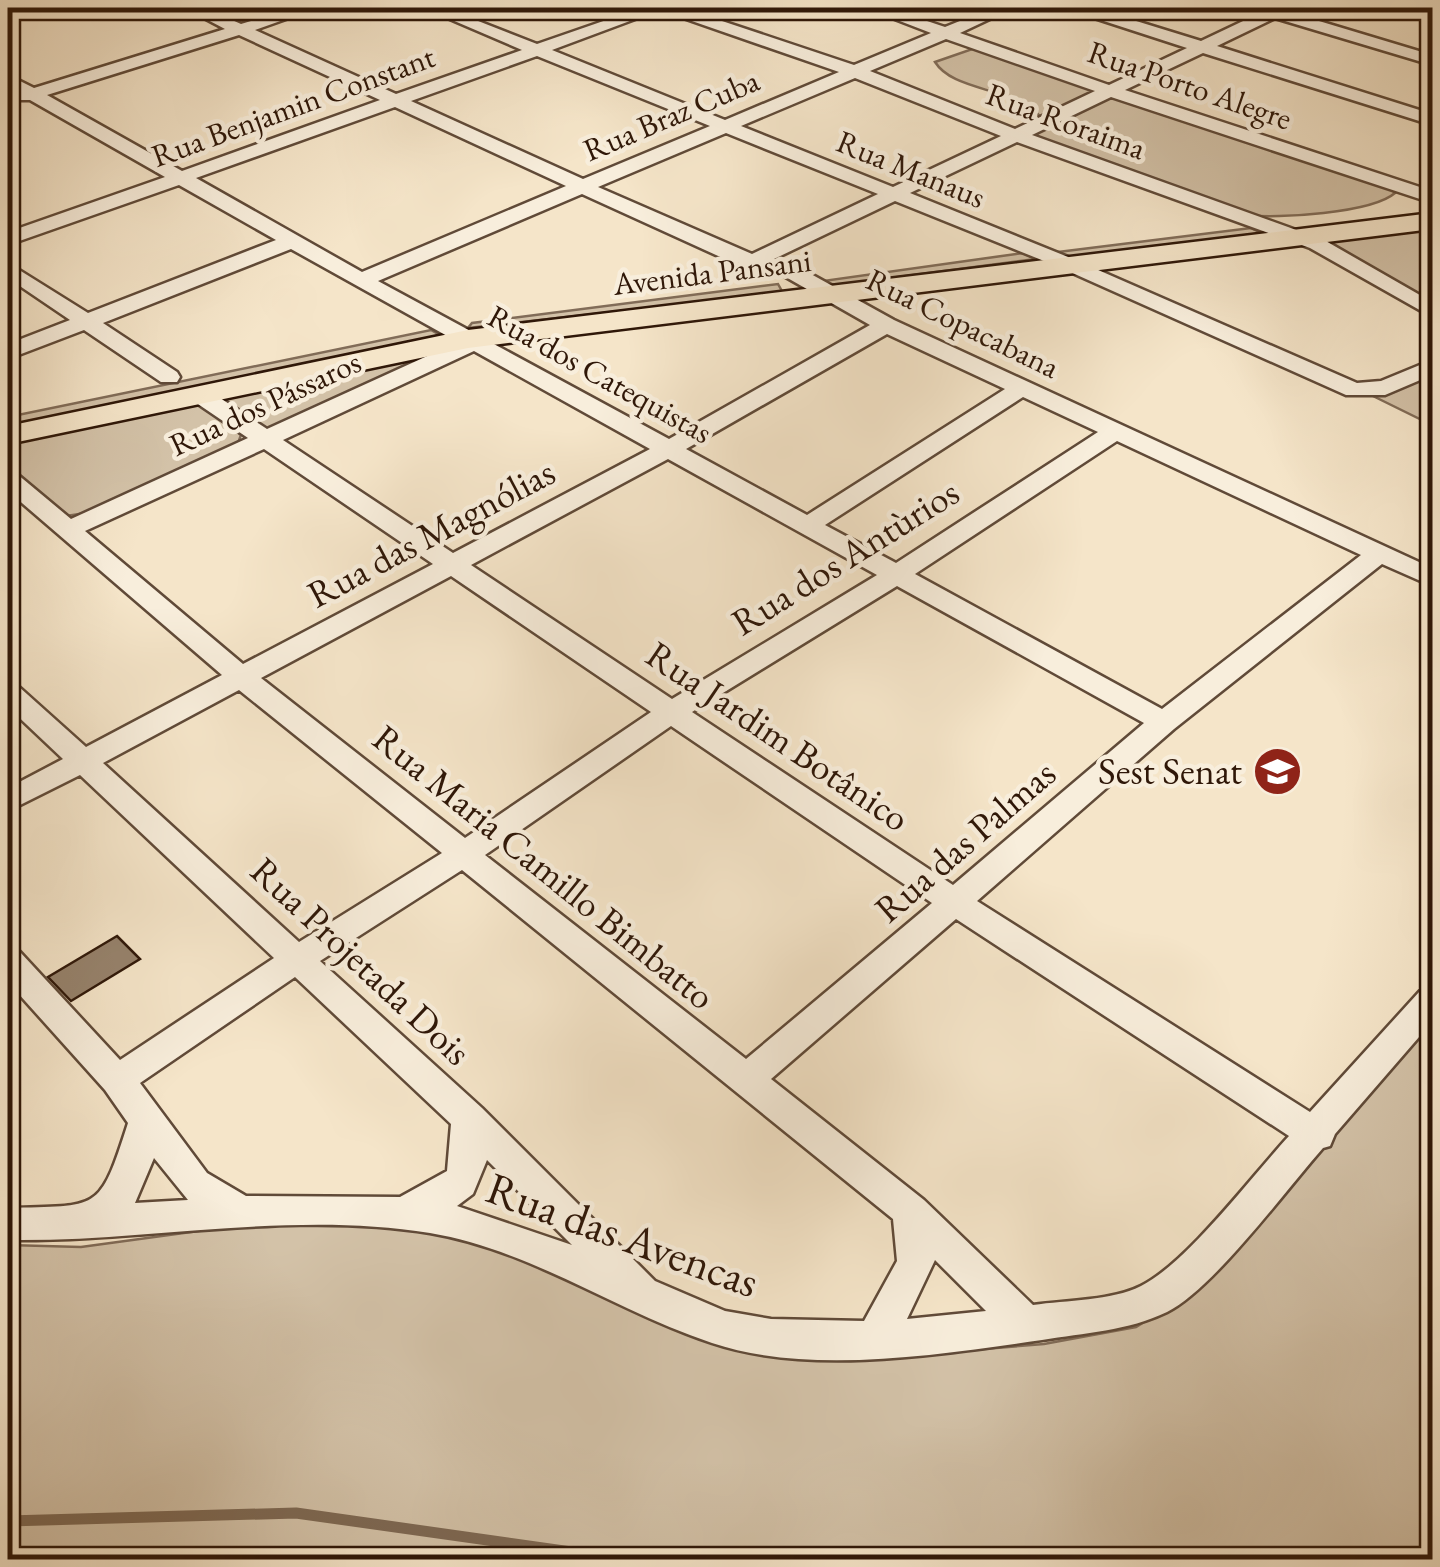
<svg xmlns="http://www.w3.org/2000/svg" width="1440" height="1567" font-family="'EB Garamond',serif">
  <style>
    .green { fill: #d3c2a8; stroke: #816c58; stroke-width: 2.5 }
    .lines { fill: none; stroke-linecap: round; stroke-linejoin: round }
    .stream { stroke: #7e6954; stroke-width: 11 }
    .building { fill: #96826c; stroke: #2f1708; stroke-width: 2.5 }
    .minor-casing { stroke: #604a38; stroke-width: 5 }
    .major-casing { stroke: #2f1708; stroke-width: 5 }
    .minor { fill: #f8eedc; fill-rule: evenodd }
    .major { fill: #f5e5c9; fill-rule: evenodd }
    .labels { text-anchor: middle; stroke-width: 9; stroke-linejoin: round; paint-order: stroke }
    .far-street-label { font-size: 32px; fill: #2f1708; stroke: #f8eedc }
    .street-label { font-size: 38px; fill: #2f1708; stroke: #f8eedc }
    .poi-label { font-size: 38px; fill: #2f1708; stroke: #f8eedc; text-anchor: end }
    .near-street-label { font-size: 45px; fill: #2f1708; stroke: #f8eedc }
  </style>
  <rect width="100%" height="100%" fill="#f5e5c9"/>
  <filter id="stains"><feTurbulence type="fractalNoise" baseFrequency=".002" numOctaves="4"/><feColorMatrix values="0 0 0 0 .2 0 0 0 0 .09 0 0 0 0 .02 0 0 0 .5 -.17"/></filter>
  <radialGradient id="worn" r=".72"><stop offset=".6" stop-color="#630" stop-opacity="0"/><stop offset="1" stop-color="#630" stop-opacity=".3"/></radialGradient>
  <path class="green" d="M978,47L1095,89L1096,94L1041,117C1011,86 954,92 935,62Z
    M1109,97H1120L1390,188L1395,193C1372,213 1277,219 1246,215L1039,138L1033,133Z
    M1432,227V306L1326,243L1328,239Z
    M1251,228L1262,233L1070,258L1058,252Z
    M1023,253L1036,259L829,286L823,281Z
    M778,284L783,293L468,328L472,323Z
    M431,330L438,334L432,341L8,429V417Z
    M431,355L268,429L261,428L220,399Z
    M1432,376V425L1375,397Z
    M187,403L200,404L241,435L238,443L86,513L66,516L8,469V440Z
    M1432,1022V1559L8,1560V1245L81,1247L250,1224L401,1226L487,1241L644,1309L897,1356L1044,1344L1136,1327L1200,1287Z"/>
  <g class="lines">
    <path class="stream" d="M8,1521L296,1513L628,1560"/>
  </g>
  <path class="building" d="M117,936L140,959L71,1001L48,977Z"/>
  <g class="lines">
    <defs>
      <path id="minor" d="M185,8H205L241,24L294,8H317L255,30L396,94L522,50L424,8H445L537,44L641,8H683L854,65L931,33L866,8H888L945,27L992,8H1013L960,33L1109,85L1187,48L1073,11L1071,8H1094L1201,41L1260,13L1259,8H1292L1289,12L1432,55V65L1275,18L1217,46L1432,114V125L1203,53L1125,90L1432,191V203L1111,97L1032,135L1324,240L1432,302V317L1310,248L1017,142L910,193L1073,259L1357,383L1381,381L1432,360V375L1385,395H1346L1059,267L895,201L774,259L791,263L894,320L1432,568V586L1382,564L1174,729L977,901L1310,1112L1420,991L1432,987V1022L1335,1134L1330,1146L1323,1148C1286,1190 1213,1289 1167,1312C1128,1331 1084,1333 1042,1340C942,1354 810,1376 712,1343C616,1311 531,1250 430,1233C291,1210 148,1242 8,1240V1208C99,1205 99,1214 128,1123L105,1090L8,982V949L20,952L120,1060L274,958L80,775L8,811V788L63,759L8,707V683L18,686L86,747L222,675L8,491V472L17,474L71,519L248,438L192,400L189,395L192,390H208L267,429L458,342L291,249L103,323L177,372L180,377L177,382H161L84,330L8,359V344L70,320L8,278V263L88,313L276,240L179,185L8,245V232L165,177L30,100H19L18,93L8,87V75L34,88L225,29ZM662,9L663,11L839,72L725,120L552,50ZM239,35L380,100L182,171L47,95ZM946,39L1095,91L1015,129L870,71ZM537,56L710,126L583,179L411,101ZM855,78L1001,136L893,187L741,126ZM395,107L566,186L362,272L196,178ZM726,133L878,194L752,254L598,187ZM582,194L727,260L777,272L870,325L669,439L492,343L496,338L493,333L476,334L378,281ZM887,334L1005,389L807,515L686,449ZM474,351L650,449L453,553L283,440ZM1023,397L1098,432L896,563L825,525ZM1117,441L1361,555L1162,709L915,574ZM264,449L433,564L243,664L85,531ZM668,459L877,575L672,699L471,565ZM451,576L651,712L465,838L261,678ZM897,586L1144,723L953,885L692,712ZM239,690L442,853L299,942L103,763ZM671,726L932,903L746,1059L485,855ZM462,870L893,1219L897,1261L864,1321L771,1319L725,1311L655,1281L482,1108L320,961ZM956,919L1289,1136C1252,1176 1187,1263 1141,1286C1111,1301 1067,1300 1033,1305L924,1200L771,1079ZM295,977L451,1124L447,1171L400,1197L246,1196L207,1173L140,1083ZM154,1158L188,1200L135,1203ZM487,1160L572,1245L457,1206L473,1194ZM935,1260L986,1311L907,1319Z"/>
      <path id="major" d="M1432,213V229L468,348L8,444V426L468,330Z"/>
    </defs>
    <use href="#minor" class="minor-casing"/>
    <use href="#major" class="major-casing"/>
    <use href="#minor" class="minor"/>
    <use href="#major" class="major"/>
  </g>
  <defs>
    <symbol id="university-disc" viewBox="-11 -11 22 22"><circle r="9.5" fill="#8f2418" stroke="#f8eedc"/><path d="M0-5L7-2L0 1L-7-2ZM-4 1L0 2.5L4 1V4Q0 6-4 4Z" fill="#fff"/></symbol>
  </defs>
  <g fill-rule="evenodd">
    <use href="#university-disc" x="1250" y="744" width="55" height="55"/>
  </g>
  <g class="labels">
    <g class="far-street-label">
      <text transform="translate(1190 85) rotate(19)" y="11">Rua Porto Alegre</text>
      <text transform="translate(293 106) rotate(-20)" y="11">Rua Benjamin Constant</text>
      <text transform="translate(671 115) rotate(-23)" y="11">Rua Braz Cuba</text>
      <text transform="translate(1066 121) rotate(20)" y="11">Rua Roraima</text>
      <text transform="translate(911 169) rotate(22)" y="11">Rua Manaus</text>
      <text transform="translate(712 272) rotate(-7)" y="11">Avenida Pansani</text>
      <text transform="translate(963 323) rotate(26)" y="11">Rua Copacabana</text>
      <text transform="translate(600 374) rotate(29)" y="11">Rua dos Catequistas</text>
      <text transform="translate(265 403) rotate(-25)" y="11">Rua dos Pássaros</text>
    </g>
    <g class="street-label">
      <text transform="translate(431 533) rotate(-28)" y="13">Rua das Magnólias</text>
      <text transform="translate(845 557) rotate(-32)" y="13">Rua dos Antùrios</text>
      <text transform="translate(778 736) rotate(34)" y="13">Rua Jardim Botânico</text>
      <text transform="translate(965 841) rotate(-41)" y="13">Rua das Palmas</text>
      <text transform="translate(544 867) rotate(39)" y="13">Rua Maria Camillo Bimbatto</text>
      <text transform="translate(361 961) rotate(43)" y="13">Rua Projetada Dois</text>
    </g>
    <g class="poi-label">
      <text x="1242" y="784">Sest Senat</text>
    </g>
    <g class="near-street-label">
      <text transform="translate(623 1234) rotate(20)" y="16">Rua das Avencas</text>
    </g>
  </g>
  <rect width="1440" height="1567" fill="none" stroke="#f5e5c9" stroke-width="40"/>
  <rect x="10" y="10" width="1420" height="1547" fill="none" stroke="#2f1708" stroke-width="5"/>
  <rect x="20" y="20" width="1400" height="1527" fill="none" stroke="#2f1708" stroke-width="2.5"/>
  <rect width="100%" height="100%" filter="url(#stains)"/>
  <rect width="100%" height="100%" fill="url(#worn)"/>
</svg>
